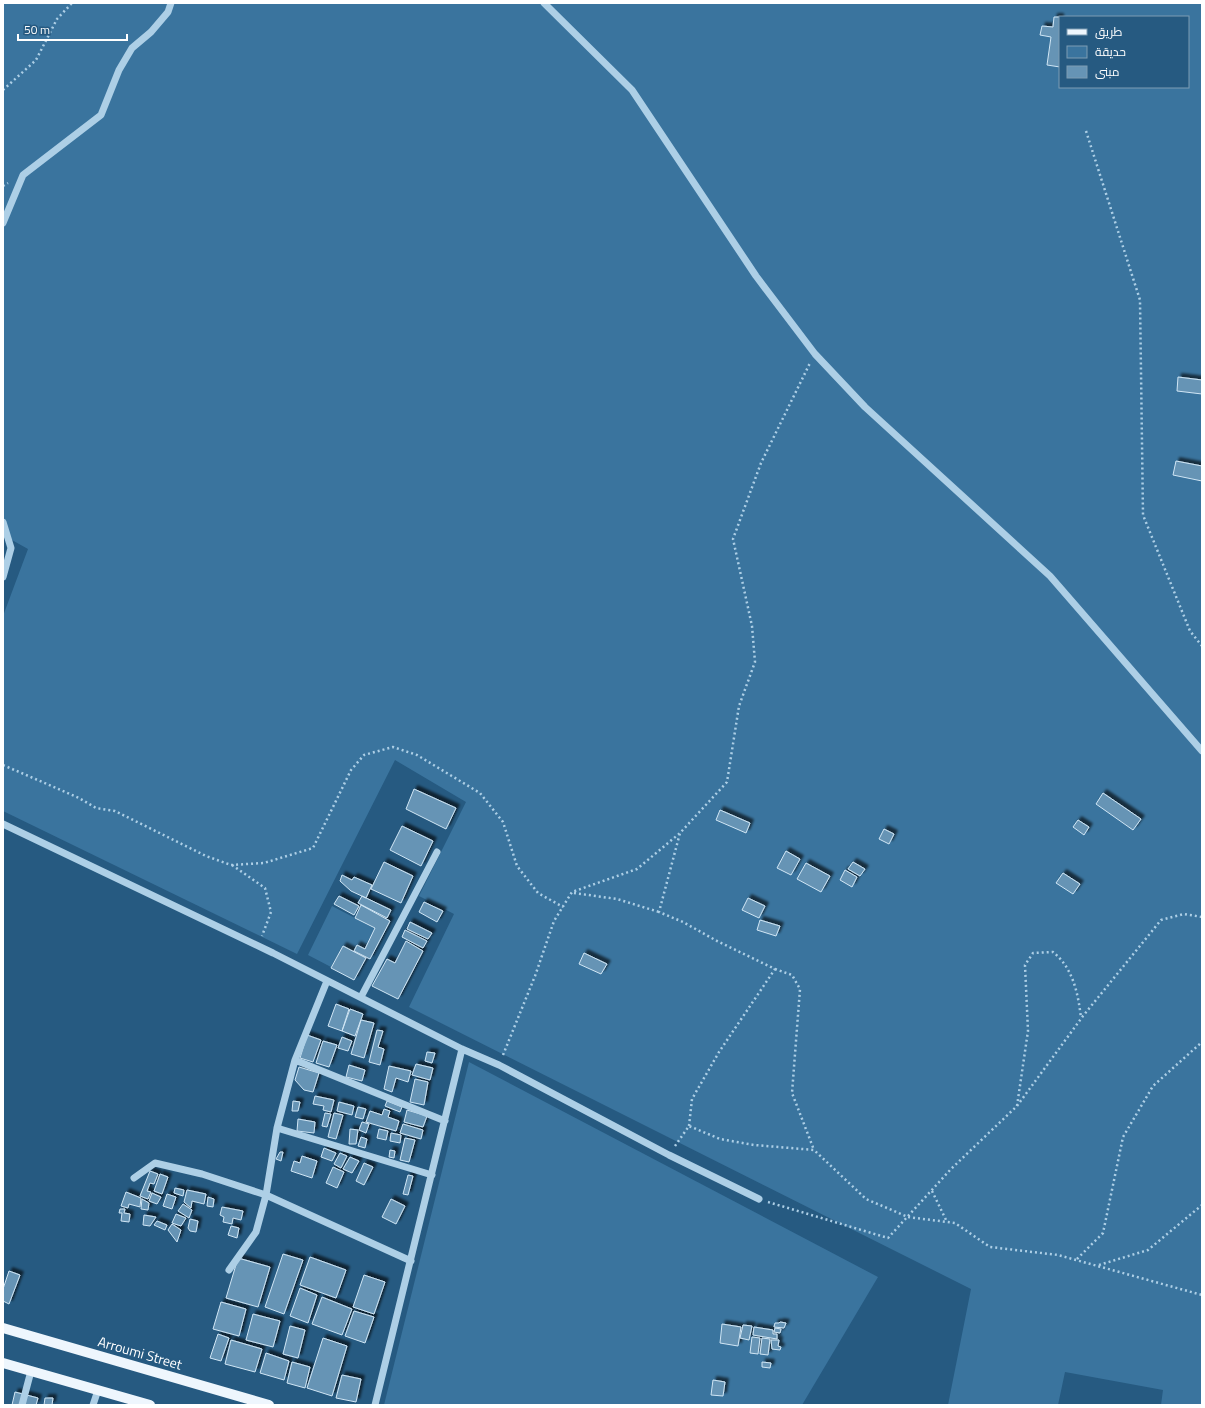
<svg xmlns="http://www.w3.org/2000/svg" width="1205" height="1408" font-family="'Titillium Web',Cairo,sans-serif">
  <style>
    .green { fill: #3a749e; fill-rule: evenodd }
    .building { fill: #6694b5; stroke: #d0e6f5; filter: url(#shadow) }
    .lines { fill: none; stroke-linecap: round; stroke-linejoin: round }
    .path { stroke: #adcfe6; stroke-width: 2.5; stroke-dasharray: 2 3; stroke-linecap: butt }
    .minor { stroke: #adcfe6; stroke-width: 7 }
    .major { stroke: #eef6fd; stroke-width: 10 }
    .labels { text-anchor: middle; stroke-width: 4; stroke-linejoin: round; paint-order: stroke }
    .street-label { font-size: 14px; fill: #fff; stroke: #265a81 }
  </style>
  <defs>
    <filter id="shadow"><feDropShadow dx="3.5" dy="-3.5" stdDeviation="1" flood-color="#0009"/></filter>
  </defs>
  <rect width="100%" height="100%" fill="#265a81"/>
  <path class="green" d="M3,3H1202V1405H1161L1163,1390L1065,1372L1058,1405H948L971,1289L409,1007L454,914L419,896L466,802L395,760L297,954L3,811V616L28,549L3,535ZM1060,17H1188V87H1060Z
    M332,906L376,929L366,949L358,945L355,951L343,946L331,967L308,955Z
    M469,1062L878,1277L802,1405H384Z"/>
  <path class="building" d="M1054,17H1060V67L1047,65L1051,37L1040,35L1042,26L1053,27Z
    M1178,377L1202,380V394L1177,391Z
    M1176,461L1202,466V481L1173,475Z
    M414,789L456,808L446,829L406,809Z
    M1103,793L1141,819L1133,830L1096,804Z
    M720,810L750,823L746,833L716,820Z
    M1078,820L1089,827L1084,835L1073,827Z
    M402,826L433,841L421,866L390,850Z
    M884,829L894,834L889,844L879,839Z
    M786,851L800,859L791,875L777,868Z
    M384,862L413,876L401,903L371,889Z
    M853,862L865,869L860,876L848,869Z
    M806,863L830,876L821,892L797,879Z
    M845,870L857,877L852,887L840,880Z
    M1063,873L1080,884L1073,894L1056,883Z
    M342,875L352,880L354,877L372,885L366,898L351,891L340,881Z
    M339,896L359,906L354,915L334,904Z
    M362,896L391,910L387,918L358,903Z
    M748,898L765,906L759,918L742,910Z
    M424,902L443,911L437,922L419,912Z
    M361,905L390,921L370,959L354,951L357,945L365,949L375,928L355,918Z
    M760,920L780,926L776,936L757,930Z
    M410,922L432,933L428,939L407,929Z
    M405,930L427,941L423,948L402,937Z
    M406,941L423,951L398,999L372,986L387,959L395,963Z
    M343,946L366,958L354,980L331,968Z
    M584,953L607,964L601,974L579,964Z
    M336,1004L349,1009L342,1031L328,1026Z
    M350,1009L363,1014L355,1036L342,1031Z
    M361,1020L374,1023L364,1058L351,1054Z
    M377,1030L383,1031L378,1047L384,1049L380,1065L369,1062Z
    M307,1035L321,1040L313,1062L300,1058Z
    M342,1037L352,1041L348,1051L338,1048Z
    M323,1041L337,1045L329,1067L316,1063Z
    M427,1052L435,1053L432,1063L425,1061Z
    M416,1064L433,1068L430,1080L412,1075Z
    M349,1065L365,1070L362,1081L346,1077Z
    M389,1066L411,1071L408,1082L396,1078L392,1092L384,1089Z
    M299,1067L319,1073L313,1092L304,1090L295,1080Z
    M415,1079L428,1082L424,1105L410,1102Z
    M315,1096L334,1100L331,1112L323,1110L324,1106L313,1104Z
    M293,1101L300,1102L298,1111H292Z
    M387,1101L402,1107L400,1112L385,1106Z
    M339,1102L354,1106L352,1115L337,1111Z
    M358,1107L366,1109L363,1119L355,1117Z
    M384,1109L390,1111L388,1117L399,1121L396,1131L366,1122L370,1111L382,1115Z
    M407,1110L427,1116L423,1127L404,1122Z
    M325,1113L331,1114L327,1127L322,1126Z
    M334,1113L343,1115L336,1139L328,1137Z
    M298,1119L315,1122L314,1133L297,1131Z
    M362,1122L369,1124L366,1133L359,1130Z
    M403,1124L423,1130L421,1139L400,1133Z
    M350,1129L358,1130L356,1144H349Z
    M379,1129L388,1131L386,1140L377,1138Z
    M391,1133L401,1135L400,1143L390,1141Z
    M361,1137L367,1139L365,1148L358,1146Z
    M405,1138L415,1140L409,1162L400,1160Z
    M324,1148L336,1153L332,1161L321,1157Z
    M390,1150L395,1151L394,1158L389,1157Z
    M280,1152H283L281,1161L276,1159Z
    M340,1153L347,1156L341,1168L334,1164Z
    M302,1156L317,1161L312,1178L291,1171L294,1161L300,1163Z
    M350,1157L359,1161L352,1173L343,1169Z
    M364,1163L373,1167L364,1185L356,1181Z
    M333,1167L344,1172L337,1188L326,1183Z
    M150,1171L158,1174L154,1184L150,1183L147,1191L151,1192L148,1199L140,1196Z
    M160,1174L168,1177L162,1194L154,1191Z
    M408,1175L413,1176L408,1195L403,1194Z
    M175,1188L184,1190L183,1196L174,1193Z
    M187,1190L206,1194L204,1204L192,1201L191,1208L184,1202Z
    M126,1192L141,1198L140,1207L129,1204L128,1208L121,1206Z
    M152,1193L161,1197L157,1204L149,1201Z
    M167,1194L176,1197L172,1209L163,1206Z
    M208,1197L214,1199L213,1207L207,1206Z
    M142,1199L149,1203L148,1210L141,1209Z
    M391,1199L405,1206L396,1224L382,1217Z
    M183,1204L192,1210L189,1218L178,1211Z
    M222,1207L243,1211L241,1220L233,1218L232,1224L223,1222L224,1217L220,1215Z
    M120,1209H125L124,1213L130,1214L129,1222L121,1221L122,1213H119Z
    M176,1214L186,1218L181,1226L172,1223Z
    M144,1215L156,1217L150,1226L143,1225Z
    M190,1219L198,1221L196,1232L190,1231L188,1228Z
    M157,1221L167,1225L165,1230L154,1225Z
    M172,1224L181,1230L177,1242L168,1230Z
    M231,1226L239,1228L237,1238L228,1235Z
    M283,1254L303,1260L284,1314L265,1307Z
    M310,1257L346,1270L336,1298L300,1285Z
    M238,1258L270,1267L258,1307L226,1298Z
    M9,1271L20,1275L9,1304L3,1301V1289Z
    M364,1275L385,1282L374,1314L353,1307Z
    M300,1288L317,1295L308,1323L290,1316Z
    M322,1297L352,1309L342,1335L312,1324Z
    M221,1302L246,1309L239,1336L213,1329Z
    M354,1311L374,1317L365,1343L345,1336Z
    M253,1314L280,1321L273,1347L246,1340Z
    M780,1322L786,1323L784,1328L774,1327L775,1323H779Z
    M722,1324L741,1327L738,1346L720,1343Z
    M743,1325L752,1326L749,1340L740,1338Z
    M290,1326L305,1330L298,1358L283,1354Z
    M754,1327L773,1330V1334H777V1339L753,1335Z
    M775,1328L781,1329L780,1333L774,1332Z
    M218,1334L229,1338L221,1361L210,1358Z
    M752,1337L760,1338L758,1354L750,1353Z
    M323,1338L347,1346L332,1396L307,1388Z
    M762,1338L770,1339L768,1355L760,1354Z
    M231,1340L262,1349L255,1372L225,1364Z
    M771,1340H779L778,1346L781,1347L780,1350L772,1349Z
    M266,1353L289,1361L284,1380L260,1373Z
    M292,1362L310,1367L305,1388L287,1383Z
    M762,1362L771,1363L770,1368L762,1367Z
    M342,1375L361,1379L356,1402L336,1398Z
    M713,1380L725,1382L723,1396L711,1395Z
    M15,1392L38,1398L36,1405H12Z
    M45,1398H53L52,1405H44Z"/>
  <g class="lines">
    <path class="path" d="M3,90L36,60L57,19L72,3
      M1086,131L1140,300L1143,515L1190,631L1202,646
      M3,186L8,183
      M3,765L79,798L96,808L115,811L206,856L231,865L264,863L313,848L351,770L364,755L393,747L417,755L480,793L503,822L517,866L538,893L563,907
      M232,865L265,888L271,912L262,936
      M574,893L617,899L659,912
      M775,969L792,975L800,989L792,1093L814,1150
      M503,1055L535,976L554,921L572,892L637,869L680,833
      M1017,1106L1028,1031L1025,965L1033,953L1053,952C1073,968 1078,993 1081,1018
      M689,1126L692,1099L719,1052L775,969L717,941L683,922L659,912L680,833L727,782L739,706L755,662L752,626L733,539L761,463L810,363
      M675,1146L689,1126L720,1139L754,1145L814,1150L866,1199L908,1217L955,1223L990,1247L1058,1255L1202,1295
      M932,1191L947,1222
      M768,1202L888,1238L951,1169L1017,1106L1083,1016L1161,920L1184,914L1202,917
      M1077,1259L1103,1233L1123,1137L1153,1086L1202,1042
      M1099,1265L1148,1250L1202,1205"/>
    <path class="minor" d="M544,3L632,90L756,276L815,354L865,407L1050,576L1202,751
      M3,223L23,175L101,115L119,70L132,48L151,32L168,12L171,3
      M3,522L11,548L3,577
      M3,824L273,953L462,1049L499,1065L669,1155L759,1199
      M361,997L437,852
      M295,1060L445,1121
      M277,1128L432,1175
      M134,1178L155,1163L202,1174L266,1195L411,1261
      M229,1270L256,1232L266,1195L277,1128L295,1060L327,981
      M22,1405L31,1371
      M93,1405L98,1390
      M375,1405L462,1049"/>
    <path class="major" d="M3,1328L269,1405
      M3,1363L150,1405"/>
  </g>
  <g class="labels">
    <g class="street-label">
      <text transform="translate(140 1353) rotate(16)" y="5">Arroumi Street</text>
    </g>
  </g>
  <rect width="1205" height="1408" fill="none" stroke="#ffffff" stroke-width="8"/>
  <rect x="1059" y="16" width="130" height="72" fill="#265a81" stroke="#7d9cb3"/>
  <rect x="1067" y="29" width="20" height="6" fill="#eef6fd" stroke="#7d9cb3"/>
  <text x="1095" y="36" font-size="12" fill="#ffffff">طريق</text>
  <rect x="1067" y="46" width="20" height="12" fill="#3a749e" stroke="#7d9cb3"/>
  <text x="1095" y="56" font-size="12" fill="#ffffff">حديقة</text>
  <rect x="1067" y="66" width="20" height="12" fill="#6694b5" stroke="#7d9cb3"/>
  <text x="1095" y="76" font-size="12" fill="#ffffff">مبنى</text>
  <path d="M18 34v6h109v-6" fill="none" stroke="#ffffff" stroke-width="2"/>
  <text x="24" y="34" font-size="12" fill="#ffffff" stroke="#265a81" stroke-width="3" paint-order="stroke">50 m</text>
</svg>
